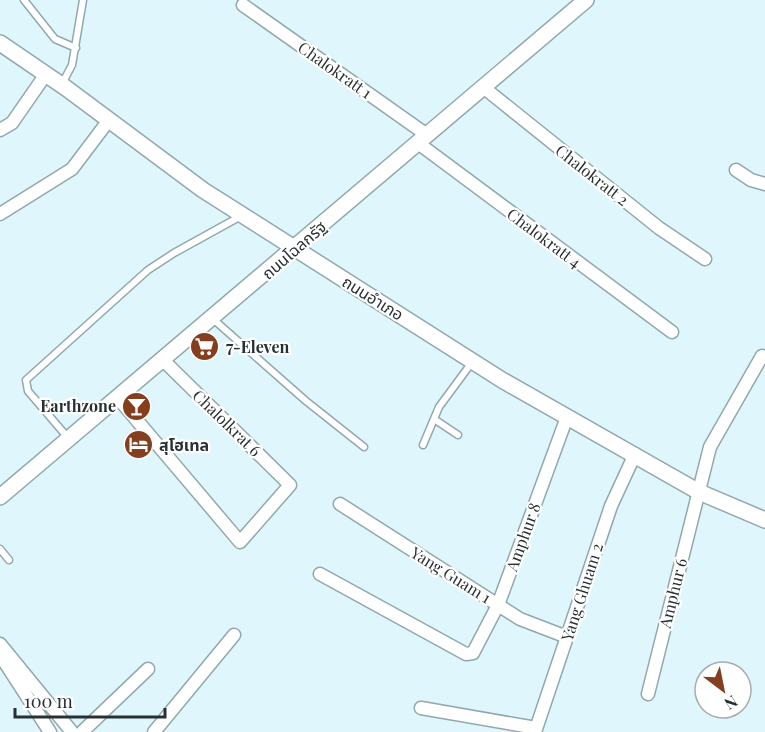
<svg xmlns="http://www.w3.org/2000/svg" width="765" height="732" font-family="'Playfair Display','Noto Sans Thai',serif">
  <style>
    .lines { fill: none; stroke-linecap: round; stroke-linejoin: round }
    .service-casing { stroke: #91a8ac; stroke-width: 9 }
    .minor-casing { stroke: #91a8ac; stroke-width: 15 }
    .tertiary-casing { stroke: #91a8ac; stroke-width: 18 }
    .service { stroke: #fff; stroke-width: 6 }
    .minor { stroke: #fff; stroke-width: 12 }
    .tertiary { stroke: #fff; stroke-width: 15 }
    .labels { text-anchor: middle; stroke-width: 4.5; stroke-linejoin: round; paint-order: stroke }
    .street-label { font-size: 16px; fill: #273032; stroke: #fff }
    .poi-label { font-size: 16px; font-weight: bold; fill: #273032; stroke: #fff; text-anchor: start }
  </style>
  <rect width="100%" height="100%" fill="#dff7fc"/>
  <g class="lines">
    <defs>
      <path id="service" d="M24,0L55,39L76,48
        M62,84L72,65L83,0
        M213,319L306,401L364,447
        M434,419L458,435
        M69,439L28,391L26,380L148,270L174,253L241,216
        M423,445L439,407L473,361
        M0,549L9,560"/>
      <path id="minor" d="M243,5L427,135
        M483,87L659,228L705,259
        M0,130L12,123L46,74
        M418,143L672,332
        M736,170L751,180L765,184
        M0,214L72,169L109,120
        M118,398L240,542L290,485L163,360
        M340,504L520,619L567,637
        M320,574L466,654L473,653L498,605L567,417
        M0,644L72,732
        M0,655L50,732
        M648,694L710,447L762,356L765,358
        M421,708L536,728
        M82,732L148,669
        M154,732L234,635
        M535,732L611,506L635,454"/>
      <path id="tertiary" d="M0,43L66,88L203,190L502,380L699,492L765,520
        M0,497L586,0"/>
    </defs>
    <use href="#service" class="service-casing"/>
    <use href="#minor" class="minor-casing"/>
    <use href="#tertiary" class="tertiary-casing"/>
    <use href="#service" class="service"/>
    <use href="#minor" class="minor"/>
    <use href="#tertiary" class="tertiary"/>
  </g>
  <defs>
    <symbol id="supermarket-disc" viewBox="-11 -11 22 22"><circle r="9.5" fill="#863f1e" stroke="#fff"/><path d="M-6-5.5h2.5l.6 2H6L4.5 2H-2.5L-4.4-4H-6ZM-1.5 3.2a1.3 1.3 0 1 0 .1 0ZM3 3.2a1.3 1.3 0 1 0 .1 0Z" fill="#fff"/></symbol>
    <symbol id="bar-disc" viewBox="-11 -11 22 22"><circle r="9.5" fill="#863f1e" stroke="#fff"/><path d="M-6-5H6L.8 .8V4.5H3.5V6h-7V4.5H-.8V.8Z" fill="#fff"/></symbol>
    <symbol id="hotel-disc" viewBox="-11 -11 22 22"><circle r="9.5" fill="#863f1e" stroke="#fff"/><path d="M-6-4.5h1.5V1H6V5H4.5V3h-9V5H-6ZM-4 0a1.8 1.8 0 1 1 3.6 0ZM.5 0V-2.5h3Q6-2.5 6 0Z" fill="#fff"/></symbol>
  </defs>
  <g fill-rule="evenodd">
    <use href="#supermarket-disc" x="188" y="330" width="33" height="33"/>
    <use href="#bar-disc" x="120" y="390" width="33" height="33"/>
    <use href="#hotel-disc" x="122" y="428" width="33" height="33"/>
  </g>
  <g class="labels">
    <g class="street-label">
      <text transform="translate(335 70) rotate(35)" y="6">Chalokratt 1</text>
      <text transform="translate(592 175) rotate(38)" y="6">Chalokratt 2</text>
      <text transform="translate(544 238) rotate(37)" y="6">Chalokratt 4</text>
      <text transform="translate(294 250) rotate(-41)" y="6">ถนนโฉลกรัฐ</text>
      <text transform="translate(373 298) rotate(32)" y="6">ถนนอำเภอ</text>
      <text transform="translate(227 423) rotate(44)" y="6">Chalolkrat 6</text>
      <text transform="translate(523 537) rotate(-70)" y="6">Amphur 8</text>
      <text transform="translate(451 575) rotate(32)" y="6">Yang Guam 1</text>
      <text transform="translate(582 592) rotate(-72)" y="6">Yang Ghuam 2</text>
      <text transform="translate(673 593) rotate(-76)" y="6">Amphur 6</text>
    </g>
    <g class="poi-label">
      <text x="226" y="353">7-Eleven</text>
      <text x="116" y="412" text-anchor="end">Earthzone</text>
      <text x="159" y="451">สุโฮเทล</text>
    </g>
  </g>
  <g transform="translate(723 690) rotate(148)"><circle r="28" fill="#ffffff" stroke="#a9acad" stroke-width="1.5"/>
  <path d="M0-4.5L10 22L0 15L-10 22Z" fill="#863f1e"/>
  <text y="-9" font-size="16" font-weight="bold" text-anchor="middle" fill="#273032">N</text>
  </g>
  <path d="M15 708v9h150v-9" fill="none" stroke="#273032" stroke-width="3"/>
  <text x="24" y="708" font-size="18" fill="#273032" stroke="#ffffff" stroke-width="4.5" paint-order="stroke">100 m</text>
</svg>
